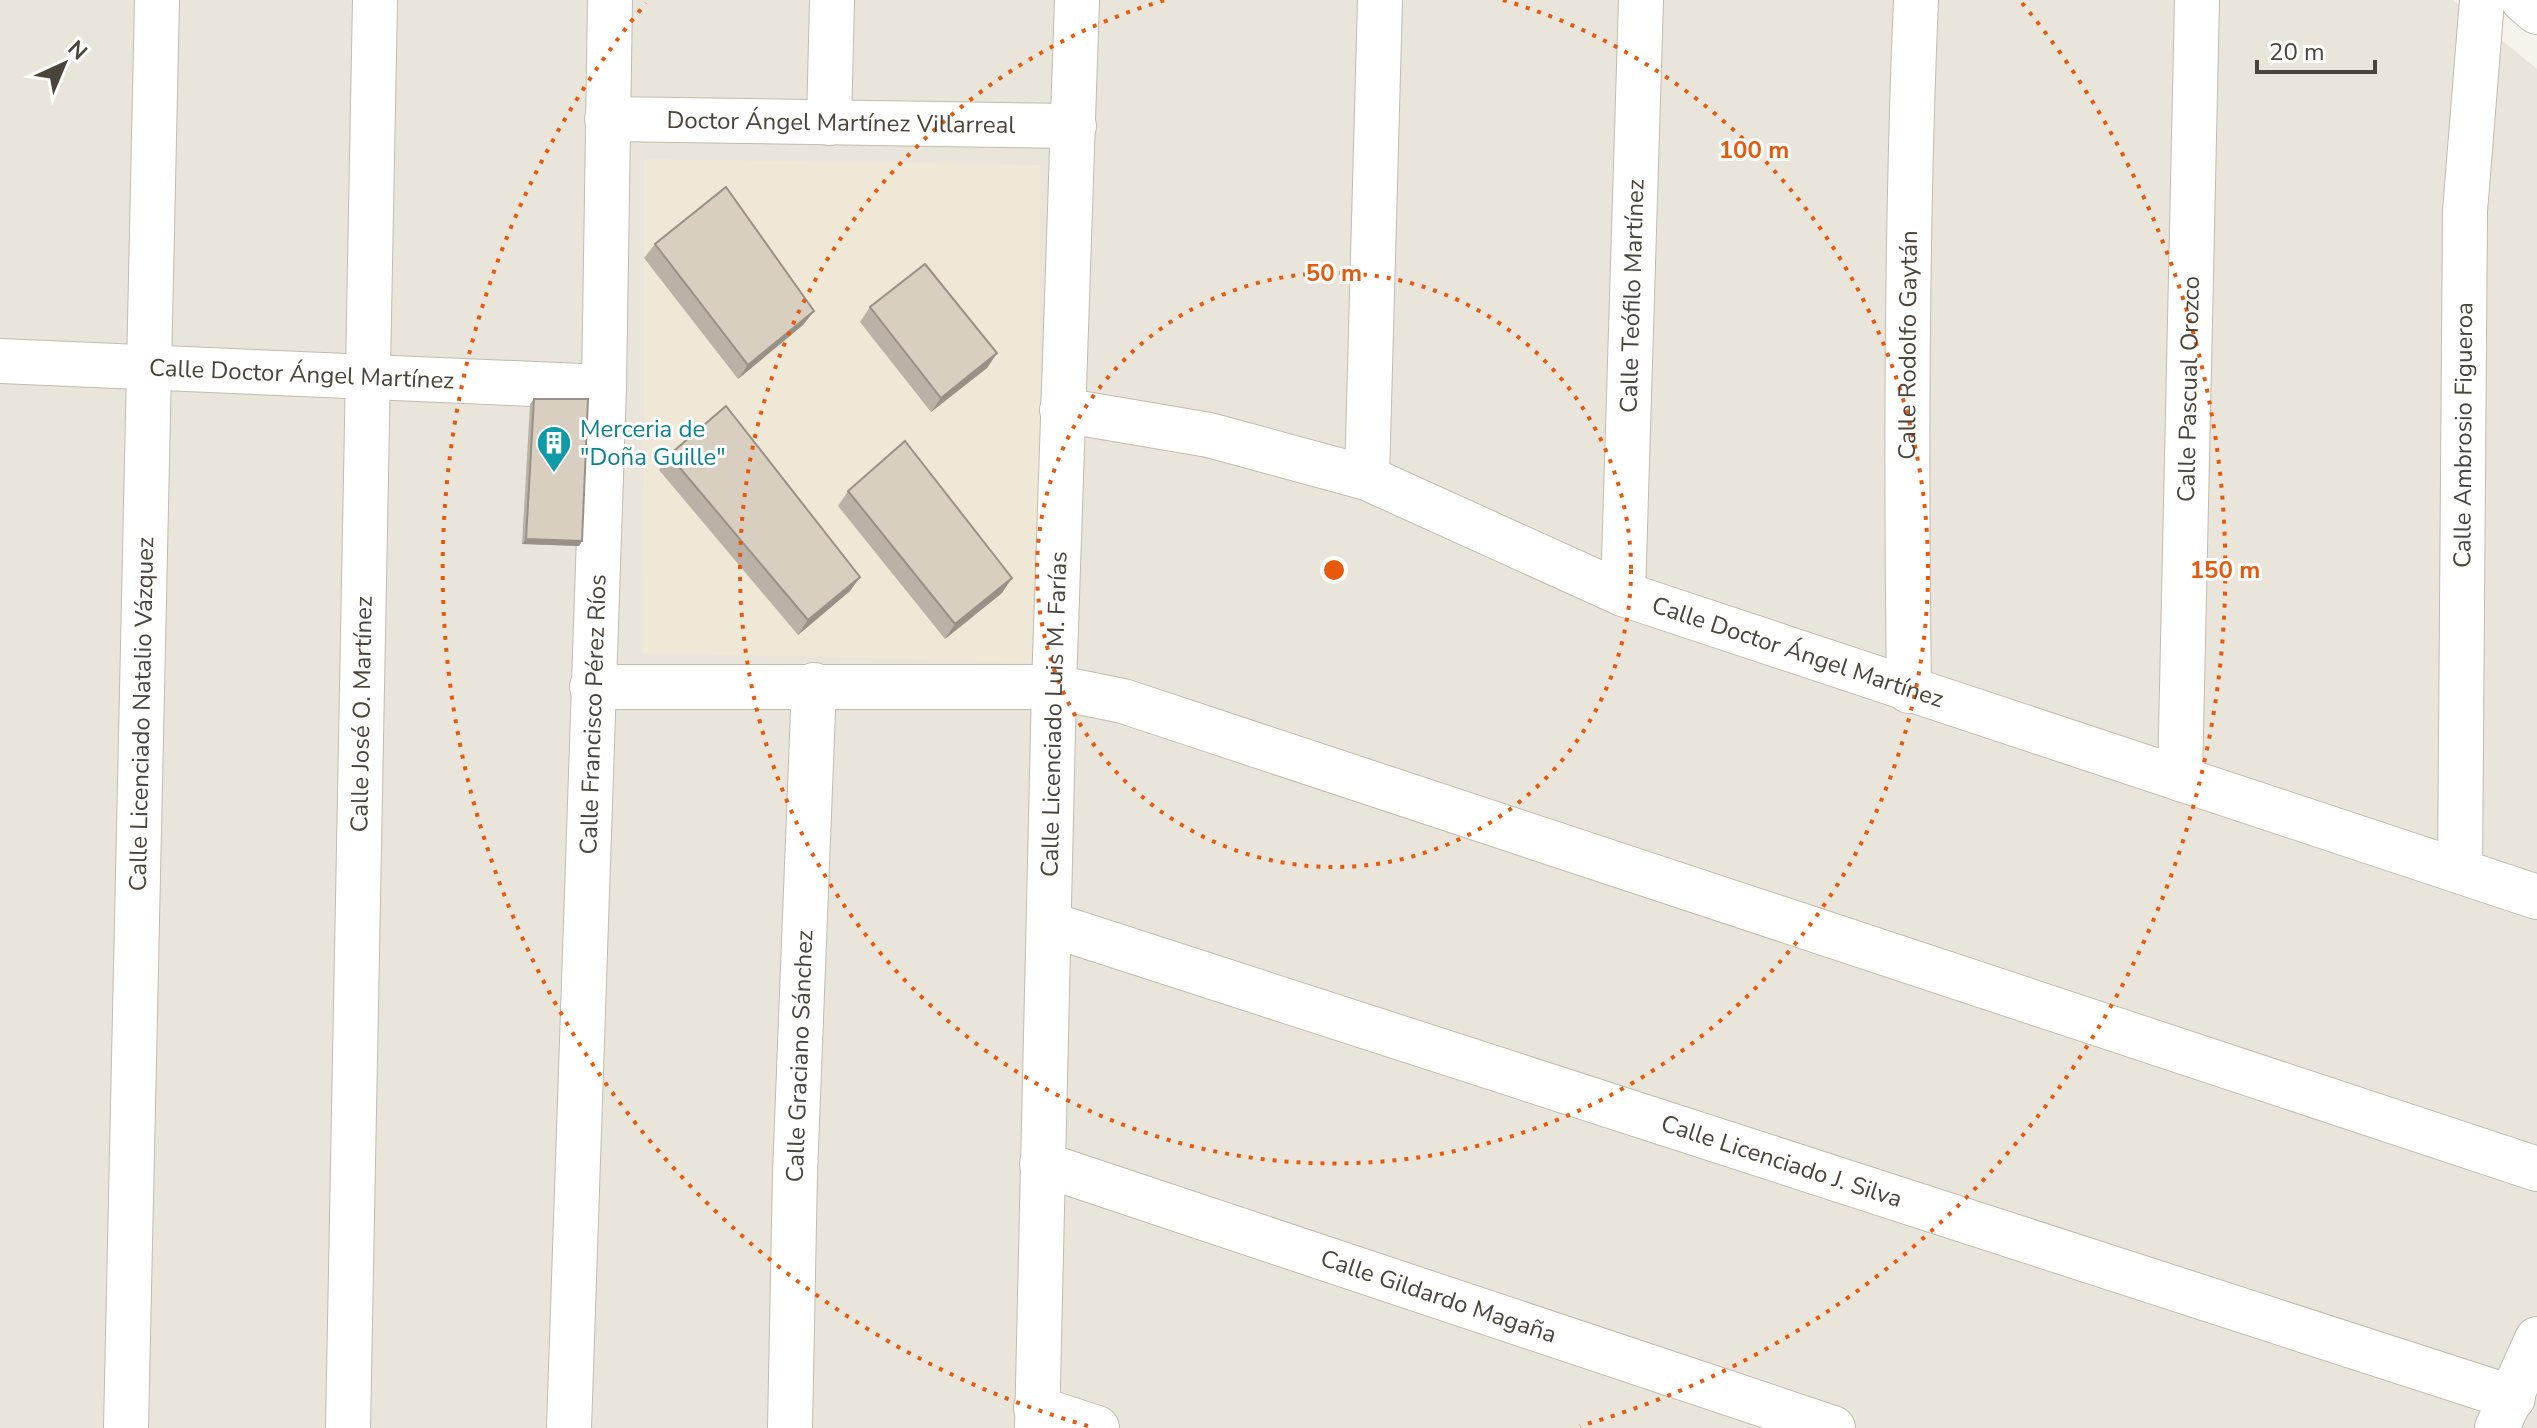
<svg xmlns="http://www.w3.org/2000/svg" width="2537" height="1428" font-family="'Nunito Sans',sans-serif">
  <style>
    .residential { fill: #eae5da }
    .education { fill: #efe8d6 }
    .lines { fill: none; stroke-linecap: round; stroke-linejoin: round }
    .minor-casing { stroke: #c2bbae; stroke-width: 46 }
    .minor { stroke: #fff; stroke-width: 44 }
    .wall { fill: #bab2a6 }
    .shaded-wall { fill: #979187 }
    .building { fill: #d8cfc1; stroke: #979187; stroke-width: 2 }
    .ring { fill: none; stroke: #e8590c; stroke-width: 4; stroke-dasharray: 4 8 }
    .labels { text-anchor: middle; stroke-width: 6; stroke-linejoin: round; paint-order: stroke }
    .street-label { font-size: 24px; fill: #4b4439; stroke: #fff }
    .culture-label { font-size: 24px; fill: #0d838f; stroke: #fff; text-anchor: start }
    .centre { fill: #e8590c; stroke: #fff; stroke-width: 4 }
    .ring-label { font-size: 24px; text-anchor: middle; font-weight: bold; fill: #e8590c; stroke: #fff; stroke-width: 6; stroke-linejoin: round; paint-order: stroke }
  </style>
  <rect width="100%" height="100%" fill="#f6f3ec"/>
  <path class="residential" d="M0,0H2453L2537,69V1428H0Z"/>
  <path class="education" d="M644,159L1040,165V662L643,653Z"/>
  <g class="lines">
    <defs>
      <g id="minor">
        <path d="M2523,0L2537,12"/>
        <path id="s1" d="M607,119L1074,126"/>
        <path d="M829,123L832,0"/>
        <path id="s2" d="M0,361L604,387"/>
        <path id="s3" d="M1062,410L1209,435L1367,478L1623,594L2537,897"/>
        <path d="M1367,478L1380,0"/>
        <path id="s4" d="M1623,594L1641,0"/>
        <path d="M592,687H1054L1123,701L2537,1169"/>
        <path id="s5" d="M1909,691C1906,461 1906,231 1916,0"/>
        <path id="s6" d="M2180,779L2197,0"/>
        <path id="s7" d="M2460,871L2465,211L2482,0"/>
        <path id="s8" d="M1049,924L2513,1398"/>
        <path id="s9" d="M1042,1164L1833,1428"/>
        <path d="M1036,1408L1097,1428"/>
        <path id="s10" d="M126,1428L157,0"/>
        <path id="s11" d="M348,1428L375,0"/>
        <path id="s12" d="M569,1428L604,387L610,0"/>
        <path id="s13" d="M790,1428L795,1173L814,685"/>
        <path id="s14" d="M1037,1428L1054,687L1077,0"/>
        <path d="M2497,1428L2537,1339"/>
      </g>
    </defs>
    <use href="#minor" class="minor-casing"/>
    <use href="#minor" class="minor"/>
  </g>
  <path class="wall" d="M655,244L814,311L803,325L738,379L644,258Z
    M870,307L997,353L987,368L931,412L860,322Z
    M534,399L582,541L579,546L522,544L530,404Z
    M669,455L860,577L850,591L798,635L659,470Z
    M848,491L1002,593L945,639L838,506Z"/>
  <path class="shaded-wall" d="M814,311L803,325L738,379L748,365Z
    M997,353L987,368L931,412L941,398Z
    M526,539L582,541L579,546L522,544Z
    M860,577L850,591L798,635L808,620Z
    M1012,578L1002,593L945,639L955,624Z"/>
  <path class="building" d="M726,187L814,311L748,365L655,244Z
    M925,264L997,353L941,398L870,307Z
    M534,399H588L582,541L526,539Z
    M726,406L860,577L808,620L669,455Z
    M905,441L1012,578L955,624L848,491Z"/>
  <g class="ring">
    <circle cx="1334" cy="570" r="297"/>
    <path d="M1503 0A594 594 0 1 1 1165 0"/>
    <path d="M1088 1426A891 891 0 0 1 646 3M2022 3A891 891 0 0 1 1580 1426"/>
  </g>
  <defs>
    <symbol id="building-pin" viewBox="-11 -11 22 30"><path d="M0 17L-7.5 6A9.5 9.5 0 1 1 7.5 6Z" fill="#0f9aa8" stroke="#fff"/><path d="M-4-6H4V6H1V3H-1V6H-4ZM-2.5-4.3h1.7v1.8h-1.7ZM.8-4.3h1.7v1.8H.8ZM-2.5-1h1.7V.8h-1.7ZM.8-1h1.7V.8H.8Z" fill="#fff"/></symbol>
  </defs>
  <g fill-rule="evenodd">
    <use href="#building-pin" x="534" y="423" width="40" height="54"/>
  </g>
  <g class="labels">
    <g class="street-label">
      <text dy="8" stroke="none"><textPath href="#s1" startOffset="234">Doctor Ángel Martínez Villarreal</textPath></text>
      <text dy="8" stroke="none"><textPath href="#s4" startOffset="298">Calle Teófilo Martínez</textPath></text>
      <text dy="8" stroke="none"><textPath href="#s5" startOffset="346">Calle Rodolfo Gaytán</textPath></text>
      <text dy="8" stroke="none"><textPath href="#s2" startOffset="302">Calle Doctor Ángel Martínez</textPath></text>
      <text dy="8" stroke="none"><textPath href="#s6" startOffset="390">Calle Pascual Orozco</textPath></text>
      <text dy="8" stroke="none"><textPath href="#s7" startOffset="436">Calle Ambrosio Figueroa</textPath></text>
      <text dy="8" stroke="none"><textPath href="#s3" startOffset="778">Calle Doctor Ángel Martínez</textPath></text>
      <text dy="8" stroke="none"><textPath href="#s10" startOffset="714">Calle Licenciado Natalio Vázquez</textPath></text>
      <text dy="8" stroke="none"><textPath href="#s11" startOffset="714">Calle José O. Martínez</textPath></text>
      <text dy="8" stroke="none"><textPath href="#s12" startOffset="714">Calle Francisco Pérez Ríos</textPath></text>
      <text dy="8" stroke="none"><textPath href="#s14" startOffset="714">Calle Licenciado Luis M. Farías</textPath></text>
      <text dy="8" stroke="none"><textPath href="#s13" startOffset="372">Calle Graciano Sánchez</textPath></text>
      <text dy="8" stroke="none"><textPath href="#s8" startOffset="770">Calle Licenciado J. Silva</textPath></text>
      <text dy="8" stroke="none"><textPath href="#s9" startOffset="418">Calle Gildardo Magaña</textPath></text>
    </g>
    <g class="culture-label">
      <text x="580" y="437">Merceria de<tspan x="580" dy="28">"Doña Guille"</tspan></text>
    </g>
  </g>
  <circle cx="1334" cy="570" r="12" class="centre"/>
  <g class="ring-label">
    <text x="1754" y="158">100 m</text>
    <text x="1334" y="281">50 m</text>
    <text x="2225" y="578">150 m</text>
  </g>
  <g transform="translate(64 64) rotate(44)" stroke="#ffffff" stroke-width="6" paint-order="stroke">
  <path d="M0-6L14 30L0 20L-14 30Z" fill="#4b4439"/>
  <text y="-12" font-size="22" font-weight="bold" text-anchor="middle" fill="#4b4439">N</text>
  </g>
  <path d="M2257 60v12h118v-12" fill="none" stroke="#4b4439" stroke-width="4"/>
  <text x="2269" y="60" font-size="24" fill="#4b4439" stroke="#ffffff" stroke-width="6" paint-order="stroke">20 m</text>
</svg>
